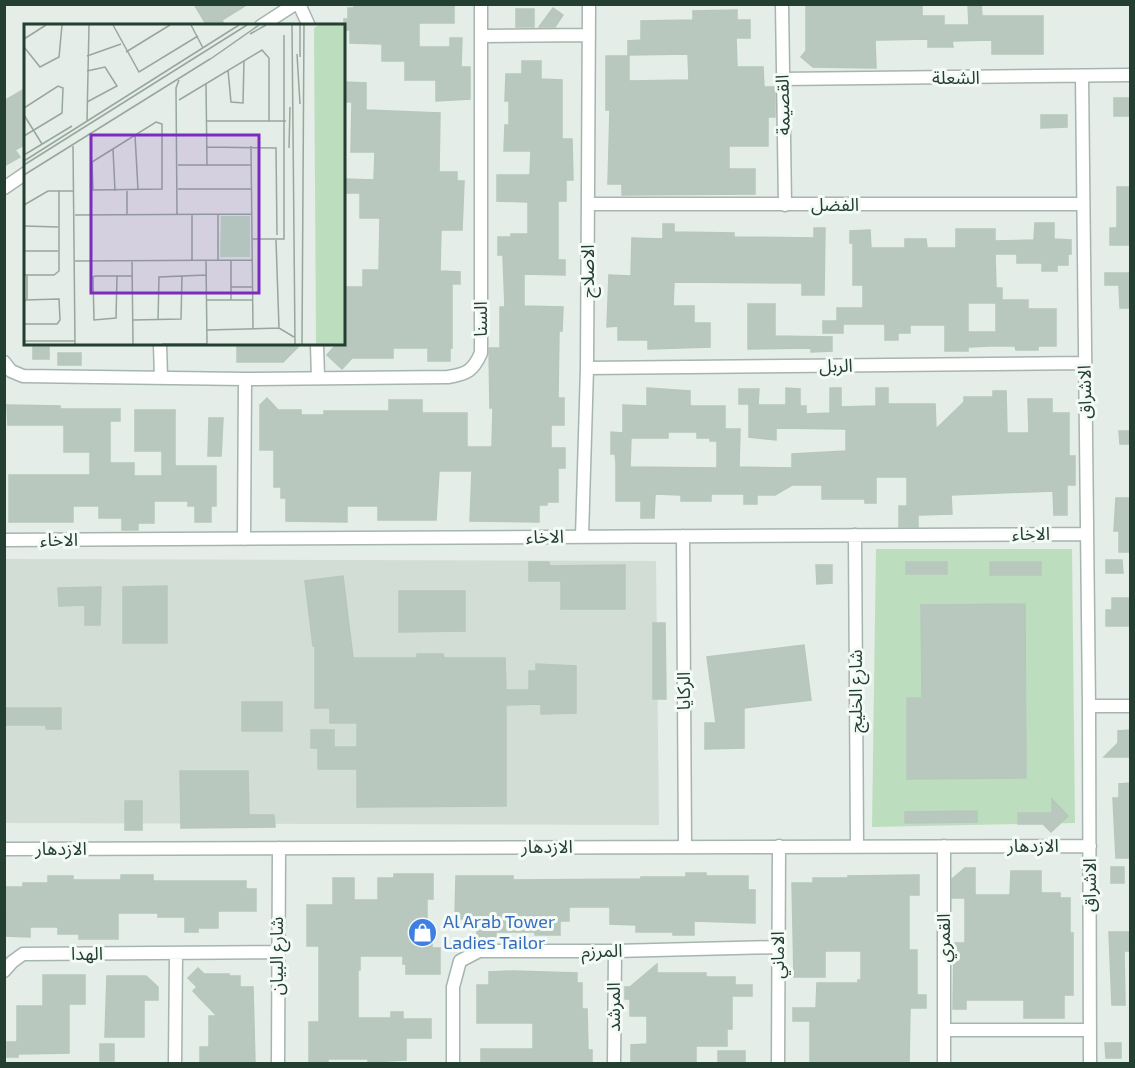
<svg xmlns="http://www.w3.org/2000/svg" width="1135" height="1068" font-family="'Exo 2','Noto Sans Arabic',sans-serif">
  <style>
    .built { fill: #d2ddd5 }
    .green { fill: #bddebe }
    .building { fill: #b9c8bf; stroke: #b6c7bc; stroke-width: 1.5; fill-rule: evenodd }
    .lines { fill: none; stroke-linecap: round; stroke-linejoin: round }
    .minor-casing { stroke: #a6b5ad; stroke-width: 15 }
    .minor { stroke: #fff; stroke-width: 12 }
    .labels { text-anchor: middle; stroke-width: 6; stroke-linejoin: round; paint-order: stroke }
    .street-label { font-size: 18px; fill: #233f31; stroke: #f4faf6 }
    .shop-label { font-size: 18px; fill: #366cbe; stroke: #f4faf6; text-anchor: start }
    .inset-road { fill: none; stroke: #97a79e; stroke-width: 1.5 }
    .view { fill: #7b2cbf; fill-opacity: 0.15; stroke: #7b2cbf; stroke-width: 3 }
    .inset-edge { fill: none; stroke: #233f31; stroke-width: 3 }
  </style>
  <rect width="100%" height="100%" fill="#e4ede7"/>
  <path class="built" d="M5,559L656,561L659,825L5,823Z"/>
  <path class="green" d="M876,549H1072L1075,823L872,827Z"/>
  <path class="building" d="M194,4H248L222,20L225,26H207Z
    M354,4H454V23H419V47H450V38H462L461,67H470V99L436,101V80H405V61H382V44L350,43V30H344V19H348V8H354Z
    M864,4L922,5V16H944V25H969L968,4H981L982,16H1043V54H992V40L952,41L953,47H928V39L881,40H875L876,68L813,67L801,57L806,51V5Z
    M553,8L563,15L555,27H539Z
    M516,9H534V27H516Z
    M737,10V20H750V38H736L737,67H763L764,87H775V117H768V146H729V169H755V194L622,195V184H608L610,110H606V56H629V81L689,80L688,54L628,55V41L641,40V21L693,20V11Z
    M522,61H541V79L562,80V139H572L573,180H566V201H558V260H565V275L524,274V306L563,307L562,331H559L558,398H564V425H551V448H565V468H558V502H547V505H539V522L470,521L472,471H439L436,520H378V506H347V522L286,521V498H281V487H274V450H260V405L267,398L278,410H301V415H324V411H389V400H422V413H467V447H492L493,408H490L489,348H500V307H505L503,255H498V237H511V234H528V202L497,201V175H530L531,151H504L505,125H509V101H505L506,74H522Z
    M344,82L366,83V110L440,113L439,172H457V181H464L462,230H441L440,271L460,272V284H452V348H450V361H428V348H393V358H352L342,369L327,355L334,347V344H344V287H363V270H379L380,218H360V193H344V179L374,180L375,152H351L352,102H344Z
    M26,88V144L15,150L20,157L4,166V101Z
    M1114,98H1131V116H1114Z
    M1041,115H1067V127L1041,128Z
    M1117,187H1131V245H1110V228H1117Z
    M1035,223H1054V239L1071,240V254H1068V265H1057V271H1042V263H1017V254H995L996,288H1002V300H1028V309H1056V346H1038V350H1016L1015,346H989L968,347V351H945V325H910V333H898V340H885V324H843V333H823V321H837V308H863V285H853V243H850V231L870,230L871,248H905V239H926L927,248H956V229H995V241L1034,240ZM968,303H996V332H968Z
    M663,224H674V232L734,233V237L814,238V228H825L824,295H802V283L674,282L673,306H694V323H710V347L648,349V340H618V326L607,327L609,275L631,276L632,238L663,239Z
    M1105,273H1131V308H1120L1119,285H1105Z
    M748,304H775V336L832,337V351L811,352V348L748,349Z
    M237,344H301L283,362H237Z
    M33,347H49V359H33Z
    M58,353H81V365H58Z
    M647,388L690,391V406H725V429H740L739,467L792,468V454L846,451V429L776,428V440L749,437V405H786V388L800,389V406H806V414L830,413V388H841V407L876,406V388H888V404H935L936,429L964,402V397H993V391H1006L1007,433H1029L1028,399H1052V413H1069V456H1075V485H1067V515H1054L1053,491L951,495L952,514L918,515V527H899V506H907V477H876V503H865V499H822V485H792L775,495H757V504H744V494H711V501H681V495L655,494L654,518H641V501H616V462L615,454H611V432L623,433V405L647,406ZM668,432H697V438H710V441H717V468L630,467L631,438H668Z
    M739,389H759L758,404H739Z
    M7,405L60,406V409H120V421H110V463H134V476H162V451H135V410H175V466H216V506H211V522H195V506H188V501H154V523H138V530H122V518H99V506H73V522H9V475H90V452H64V425H8Z
    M209,418H223L221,456H208Z
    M1119,431H1131V444H1120Z
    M1116,498H1131V552H1119V531H1114Z
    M1106,560H1122L1123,573H1106Z
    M529,562H549V566L625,565V609H561V581H529Z
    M906,562H947V574H906Z
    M990,562H1041V575H990Z
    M816,565H832V583L817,584Z
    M343,576L353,658H417V654H443L444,658H505L506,690H529V671H536V664L576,666V713L541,714V704L506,705V806L357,807V769H318V748H311V730H334V747H357V723H330V708H315V646H313L305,581Z
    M167,586V643H123V587Z
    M101,587L100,625H85V605L59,606L58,588Z
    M399,591H465V631L399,632Z
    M1112,598H1129L1131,626H1106V610H1112Z
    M1025,604L1026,778L907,779V698H922L921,605Z
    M653,623H665L666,699H653Z
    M804,645L811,700L744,708V748L705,749V723H716L707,657Z
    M242,702H282V731H242Z
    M4,708H61V729H46V725H4Z
    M1131,730V757H1104L1118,743V731Z
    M180,771H248L249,815H274L275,827L181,828Z
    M1131,783V858H1116L1113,798H1119V784Z
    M1052,799L1068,816L1051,832L1043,824H1018V813H1052Z
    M125,801H142V830H125Z
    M977,811V822L905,823V812Z
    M1111,867H1124V883H1111Z
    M965,868H975V895H1010L1011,871H1041V893H1060V898H1070V933H1073V995H1064V1018H1024V1000H966V1009H953L954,943H965V898H952V879Z
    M686,873H706V876H748V890H755V923L694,921V935H673V932H636V925L610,924V907H569V921H560V935H535V932H496V938H477V922H474V919H455L456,876H513V880L641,879V877H686Z
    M394,874H433V899H427V938H432V948H440V974H406V964H403V956H360V970H358V1018H391V1012H403V1019H431V1038H406V1060L368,1062V1059H328V1063H309V1022H319V946H307V905H333V878H354V900H378V878H394Z
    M121,875H153V881H246V889H256V911H218V928H198V932H185V917H158V913H118V939H79V934H58V927H30V937L6,936L5,887H23V883H48V876H73V880H121Z
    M919,875V895H909V950H917V995H926V1008H910L909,1064H810V1021H793V1008H816L817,983H858V980H861V951H825V977H794L792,883H813V878H848V876Z
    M1109,932H1129V951H1124L1125,1005H1112Z
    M657,964V973H706V977H735V985H752V996H732V1029H727V1046H696V1064H631V1045L647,1044V1016H630V999H625V987H630Z
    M198,968L204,974H229V976H240V987H253L255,1064H200V1047H209V1016H217L193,991L197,987L188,978Z
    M513,971L577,973V983H582V1009H587L588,1050H592V1062L481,1064V1049H533V1023H477V985H489V972Z
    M43,975H85V1004H69V1053L18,1054V1057H7V1042H17V1006H43Z
    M107,976H146L158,987V1000H144V1037H105Z
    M1105,1043H1121V1058H1106Z
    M100,1044H114V1061H100Z
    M718,1051H745V1064H718Z"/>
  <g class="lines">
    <defs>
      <path id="minor" d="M299,4L309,26
        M782,4L785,205
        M261,26L295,4
        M482,36L589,35
        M1082,77L1089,706L1090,1064
        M782,79L1130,75
        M4,188L26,173
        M588,204H1083
        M160,344L161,378
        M317,344L318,378
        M4,362L11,371L23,376L245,379L448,377C467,374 473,371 481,353V4
        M587,368L1085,363
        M855,535L857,846
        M683,536L685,847
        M582,537L587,368L589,4
        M244,539L245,379
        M4,540L1086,534
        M1089,706H1130
        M4,849L1090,846
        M4,971L12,962L23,954L277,952
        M944,1030H1090
        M175,1064L176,954
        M278,1064L279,848
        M453,1064V987L460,961L479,951H615L778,947
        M614,1064L615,951
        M778,1064L779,846
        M944,1064V846"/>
    </defs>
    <use href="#minor" class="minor-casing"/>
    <use href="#minor" class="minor"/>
  </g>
  <defs>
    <symbol id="shop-disc" viewBox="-11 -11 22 22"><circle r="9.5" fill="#3f7fe0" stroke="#f4faf6"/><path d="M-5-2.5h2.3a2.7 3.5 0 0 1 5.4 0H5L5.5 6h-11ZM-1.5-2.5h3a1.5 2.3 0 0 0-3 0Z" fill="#fff"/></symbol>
  </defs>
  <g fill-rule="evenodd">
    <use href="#shop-disc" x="406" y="916" width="33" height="33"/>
  </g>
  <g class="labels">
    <g class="street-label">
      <text x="956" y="84">الشعلة</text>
      <text transform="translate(783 105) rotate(-91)" y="6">القصيمة</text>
      <text x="835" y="211">الفضل</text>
      <text transform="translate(588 271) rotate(-90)" y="6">الاصلاح</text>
      <text transform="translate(481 319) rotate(-90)" y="6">السنا</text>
      <text transform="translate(836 366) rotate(-1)" y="6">الربل</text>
      <text transform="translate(1085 392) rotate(-91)" y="6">الاشراق</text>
      <text x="1031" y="540">الاخاء</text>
      <text transform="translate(545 537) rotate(-1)" y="6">الاخاء</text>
      <text x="59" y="546">الاخاء</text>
      <text transform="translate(684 691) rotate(-90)" y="6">الركايا</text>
      <text transform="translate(856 691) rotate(-90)" y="6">شارع الخليج</text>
      <text x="1033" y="852">الازدهار</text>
      <text x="547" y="853">الازدهار</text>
      <text x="61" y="855">الازدهار</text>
      <text transform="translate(1090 885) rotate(-90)" y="6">الاشراق</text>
      <text transform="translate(944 938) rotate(-90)" y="6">القمري</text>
      <text x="602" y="957">المرزم</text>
      <text x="87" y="960">الهدا</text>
      <text transform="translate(778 955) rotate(-90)" y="6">الاماني</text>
      <text transform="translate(277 956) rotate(-90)" y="6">شارع البيان</text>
      <text transform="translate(614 1007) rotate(-90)" y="6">المرشد</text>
    </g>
    <g class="shop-label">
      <text x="443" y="928">Al Arab Tower<tspan x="443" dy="21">Ladies Tailor</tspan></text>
    </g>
  </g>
  <g transform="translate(24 24)">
    <rect width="321" height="321" fill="#e4ede7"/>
    <path d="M295,1H321V320H292L290,4ZM197,192H226V233H196Z" fill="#bddebe"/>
    <path class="inset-road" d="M89,1L115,48L174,12M167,1L179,24M268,1L271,320M276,1V33M226,10L242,1M0,15L22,1M0,23L16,43L35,33L38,1M102,28L146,1M273,30L276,80M63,32L97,20M185,36L235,1M204,46L207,78L219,79L220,36M63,47L81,43L93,62L63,78M182,59L183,141M155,76L238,26L245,34V97M0,84L34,62L39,64L38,89L0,112M0,91L18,120M63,97L65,1M183,97H262M132,98L138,100V165L69,166L68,138ZM111,111L114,166M49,122L51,320M227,122L229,305M183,123L252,124L253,211M265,124L266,83M89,125L91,167M0,131L48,102M0,137L215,1M0,141L223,1M154,141H227M0,151L186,35M154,165H227M0,181L24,167H50M153,190L152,64L155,56M168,190V236M194,190V236M51,191L228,190M103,191V167M0,202L34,203M228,215H260V11M252,216L255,304M0,227H34M108,236L109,320M182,236L183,320M207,236V276M51,237L228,236M0,251H30L35,247V167M3,251V275M93,252L92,294L70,296L69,253L71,252H108M207,263H228M0,276L35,275L36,296L33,300H0M182,276H228M109,296L157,295L158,252M134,296L135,253L182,251M183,306L255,304L270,313M0,317H51M138,320H183M278,320L280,1"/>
    <path class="view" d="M67,111H235V269H67Z"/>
    <rect width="321" height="321" class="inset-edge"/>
  </g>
  <rect width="1135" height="1068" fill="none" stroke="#233f31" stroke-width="12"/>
</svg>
